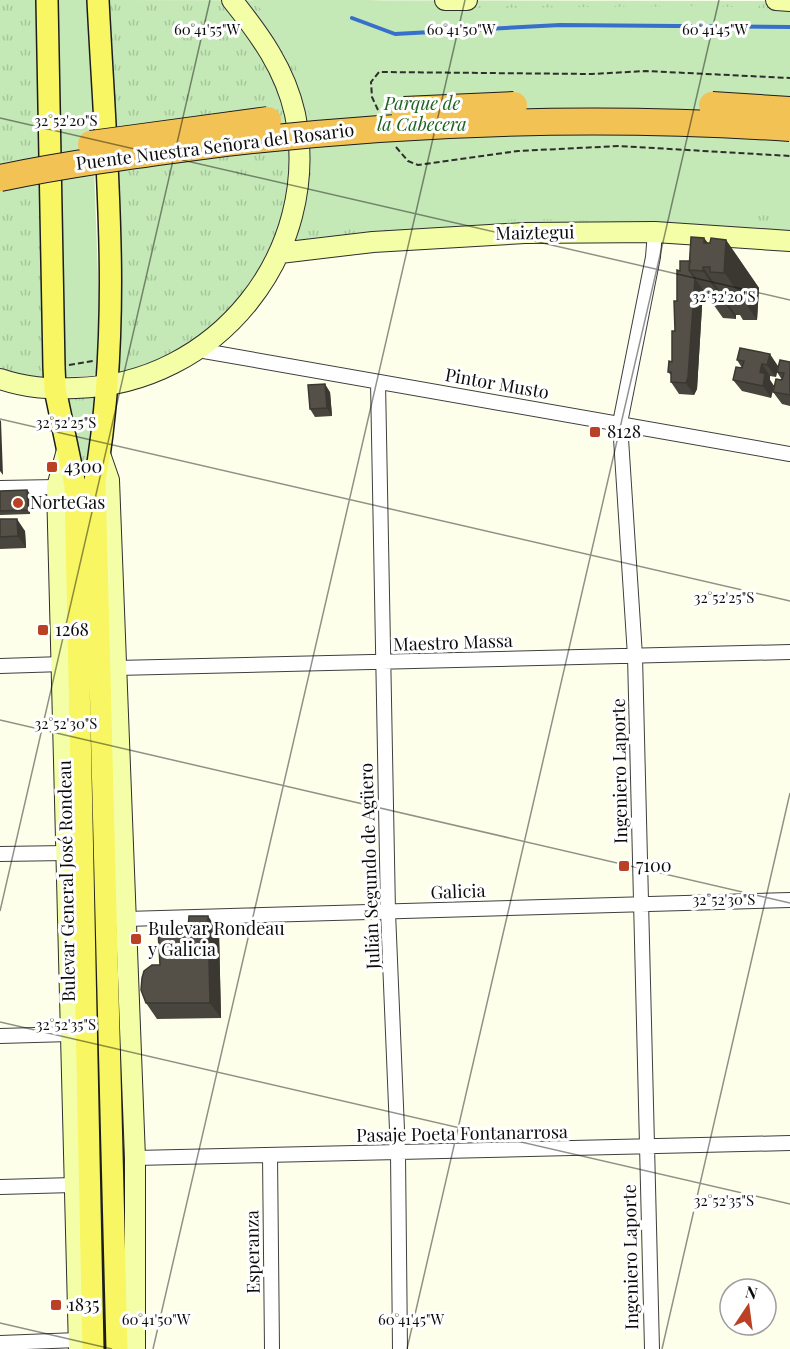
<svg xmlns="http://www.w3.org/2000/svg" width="790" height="1349" font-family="'Playfair Display',serif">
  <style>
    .grass { fill: url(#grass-tufts) }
    .park { fill: #c4e8b6 }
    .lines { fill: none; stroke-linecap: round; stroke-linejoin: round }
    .stream { stroke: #386ecc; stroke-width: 4 }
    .street-casing { stroke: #3f3f3f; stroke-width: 16 }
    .secondary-casing { stroke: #2e2e2e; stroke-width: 22 }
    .primary-casing { stroke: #1d1d1d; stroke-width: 24 }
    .path { stroke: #2e2e2e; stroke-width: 2; stroke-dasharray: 6 3; stroke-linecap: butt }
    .street { stroke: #fff; stroke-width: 14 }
    .secondary { stroke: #f3fea7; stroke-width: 20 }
    .primary { stroke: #f8f662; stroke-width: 21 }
    .highway-bridge-casing { stroke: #1d1d1d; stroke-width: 28; stroke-linecap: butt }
    .highway-bridge { stroke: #f3c255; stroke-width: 26 }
    .wall { fill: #48453e }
    .shaded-wall { fill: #3b3832 }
    .building { fill: #545048; stroke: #3b3832; stroke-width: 1.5 }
    .ticks { fill: none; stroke: #0c0c0c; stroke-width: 1.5; stroke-opacity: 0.45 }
    .poi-dot { fill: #bb4125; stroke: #fff; stroke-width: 2 }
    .labels { text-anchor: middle; stroke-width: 6; stroke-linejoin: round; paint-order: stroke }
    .park-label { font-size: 18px; font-style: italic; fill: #1d631f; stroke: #fff }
    .street-label { font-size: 18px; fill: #0c0c0c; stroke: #fff }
    .poi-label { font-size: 18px; fill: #0c0c0c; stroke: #fff; text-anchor: start }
    .ticks-label { font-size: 15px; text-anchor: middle; fill: #0c0c0c; stroke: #fff; stroke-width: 6; stroke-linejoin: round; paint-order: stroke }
  </style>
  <defs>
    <pattern id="grass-tufts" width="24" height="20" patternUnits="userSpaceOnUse" patternTransform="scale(1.5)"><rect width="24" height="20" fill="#c4e8b6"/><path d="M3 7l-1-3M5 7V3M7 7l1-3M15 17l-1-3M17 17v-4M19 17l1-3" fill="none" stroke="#a7c69b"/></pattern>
  </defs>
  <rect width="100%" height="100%" fill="#feffeb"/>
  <path class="grass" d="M0,0H47L55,389L107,386L98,0L790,1V241L655,232L280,253L224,331L108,387L135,1349H79L67,450L55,389L0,379Z"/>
  <path class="park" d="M54,0H88L101,360L99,370L93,376L65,377L62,373Z
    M253,0H368L474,8L702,6L790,9V216L758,215L742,223L524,219L300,231C324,141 315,73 253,0Z"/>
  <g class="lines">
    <path class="stream" d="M352,18L395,34L560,25L790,27"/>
    <defs>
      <path id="street" d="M198,350L790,454
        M378,382L388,912L398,1154L400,1349
        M0,488L57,487
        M0,666L63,664
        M116,668L790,652
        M0,854L67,853
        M126,919L790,900
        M0,1036L70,1034
        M270,1155L272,1349
        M135,1158L790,1143
        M0,1187L73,1185
        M0,1343L78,1340
        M652,1349L635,656L620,423L653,257L655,232"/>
      <path id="secondary" d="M445,0H467
        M776,0L790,1
        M280,253L373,242L525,233L655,232L790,241
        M0,379C26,388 48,389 76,388C216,385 323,253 295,114C285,69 260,35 232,0
        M67,450L57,487L79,1349
        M100,454L109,480L135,1158V1349"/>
      <path id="primary" d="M47,0L54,367L55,389L75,485L93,1349
        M98,0C106,159 123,323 95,481L117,1349"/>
    </defs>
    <use href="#street" class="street-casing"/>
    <use href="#secondary" class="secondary-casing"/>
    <use href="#primary" class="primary-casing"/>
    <path class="path" d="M378,110L372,97L371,82L379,72L592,74L646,71L790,78
      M396,147L408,161L418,165L518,151L619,146L790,156
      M69,365L93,361"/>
    <use href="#street" class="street"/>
    <use href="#secondary" class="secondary"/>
    <use href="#primary" class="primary"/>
    <defs>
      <path id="highway-bridge" d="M712,105L790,110
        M404,110L514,105
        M91,144L268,120
        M0,178C67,164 134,155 202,146C397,122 594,115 790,128"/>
    </defs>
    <use href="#highway-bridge" class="highway-bridge-casing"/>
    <use href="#highway-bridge" class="highway-bridge"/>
  </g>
  <path class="wall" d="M704,238L708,243L726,240L759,288L757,320H743L740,315H736V319L723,318L703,290L697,389L694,395L679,394L671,382V375L668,372L672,362L680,271L690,261Z
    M737,360L778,366L776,377L770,376V380L774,386L771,398L742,391L733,380L742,368Z
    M790,362V406L782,404L773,392L782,380L777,372Z
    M330,392L332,416L315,417L310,409Z
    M27,490L30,494V514L0,515V491Z
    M0,519L25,531L26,548L0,549Z
    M219,932L221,1018L157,1019L146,1003L160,965Z"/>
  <path class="shaded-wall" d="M704,238L724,267L726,240L759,288L757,320L704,243Z
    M703,267L736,315V319L703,271Z
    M695,278L703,290L697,389L694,395L686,383Z
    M770,354L778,366L776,377L767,365Z
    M762,364L770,376V380L774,386L771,398L763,386L760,372Z
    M325,384L330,392L332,416L327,408Z
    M0,420L1,421L3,475L0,471Z
    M27,490L30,494V514L28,510Z
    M17,519L25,531L26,548L18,536Z
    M208,916L219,932L221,1018L210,1003Z"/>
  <path class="building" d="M691,237L704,238V243H710L711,238L726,240L724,273L710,272V267H703V271L689,270Z
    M680,261H690L689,270L695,278L688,377L686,383L671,382V372H668L669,361L672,362V331H675L674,301H677V270L680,271Z
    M740,348L770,354L767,365L762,364L760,372L765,374L763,386L733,380L736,367L742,368L744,361L737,360Z
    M780,360L790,362V395L773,392L776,379L782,380L784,373L777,372Z
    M325,384L327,408L310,409L308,385Z
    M27,490L28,510L0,511V491Z
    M0,519H17L18,536L0,537Z
    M189,916H208L210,1003H146L141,990L142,978L144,971L152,965H160L158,930L188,928Z"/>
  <path class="ticks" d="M0,118L790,300M0,419L790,601M0,720L790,903M0,911L210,0M0,1022L790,1204M0,1323L112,1349M153,1349L465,0M407,1349L719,0M662,1349L790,793"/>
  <g class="poi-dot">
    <rect x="589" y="426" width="12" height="12" rx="3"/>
    <rect x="46" y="461" width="12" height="12" rx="3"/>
    <circle cx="18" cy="503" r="6"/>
    <rect x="37" y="624" width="12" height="12" rx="3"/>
    <rect x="618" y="860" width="12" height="12" rx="3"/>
    <rect x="130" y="933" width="12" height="12" rx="3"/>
    <rect x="50" y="1299" width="12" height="12" rx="3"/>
  </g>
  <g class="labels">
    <g class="park-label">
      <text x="422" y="110">Parque de<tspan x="422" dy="21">la Cabecera</tspan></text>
    </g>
    <g class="street-label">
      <text transform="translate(215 147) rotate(-7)" y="6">Puente Nuestra Señora del Rosario</text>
      <text transform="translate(535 233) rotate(-1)" y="6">Maiztegui</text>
      <text transform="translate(497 384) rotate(10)" y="6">Pintor Musto</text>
      <text transform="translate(453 643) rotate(-2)" y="6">Maestro Massa</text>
      <text transform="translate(620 771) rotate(-91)" y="6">Ingeniero Laporte</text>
      <text transform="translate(370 866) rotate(-92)" y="6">Julián Segundo de Agüero</text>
      <text transform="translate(67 881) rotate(-91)" y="6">Bulevar General José Rondeau</text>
      <text transform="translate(458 892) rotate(-2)" y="6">Galicia</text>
      <text transform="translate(462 1134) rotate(-1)" y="6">Pasaje Poeta Fontanarrosa</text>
      <text transform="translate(253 1252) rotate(-91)" y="6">Esperanza</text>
      <text transform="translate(631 1257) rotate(-91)" y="6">Ingeniero Laporte</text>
    </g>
    <g class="poi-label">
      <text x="607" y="438">8128</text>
      <text x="64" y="473">4300</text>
      <text x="30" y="509">NorteGas</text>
      <text x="55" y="636">1268</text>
      <text x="636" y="872">7100</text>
      <text x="148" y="935">Bulevar Rondeau<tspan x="148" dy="21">y Galicia</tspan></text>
      <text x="68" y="1311">1835</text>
    </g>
  </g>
  <g class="ticks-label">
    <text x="207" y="35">60°41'55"W</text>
    <text x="461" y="35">60°41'50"W</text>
    <text x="715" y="35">60°41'45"W</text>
    <text x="66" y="126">32°52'20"S</text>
    <text x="724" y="302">32°52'20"S</text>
    <text x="66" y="428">32°52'25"S</text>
    <text x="724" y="603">32°52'25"S</text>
    <text x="66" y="729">32°52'30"S</text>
    <text x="724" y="905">32°52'30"S</text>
    <text x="66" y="1030">32°52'35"S</text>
    <text x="724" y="1206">32°52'35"S</text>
    <text x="156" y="1325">60°41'50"W</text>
    <text x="411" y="1325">60°41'45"W</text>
  </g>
  <g transform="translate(748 1307) rotate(13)"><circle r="28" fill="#ffffff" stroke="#9e9e9e" stroke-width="1.5"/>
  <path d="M0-4.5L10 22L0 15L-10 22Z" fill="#bb4125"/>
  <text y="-9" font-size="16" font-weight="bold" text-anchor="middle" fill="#0c0c0c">N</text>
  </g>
</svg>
